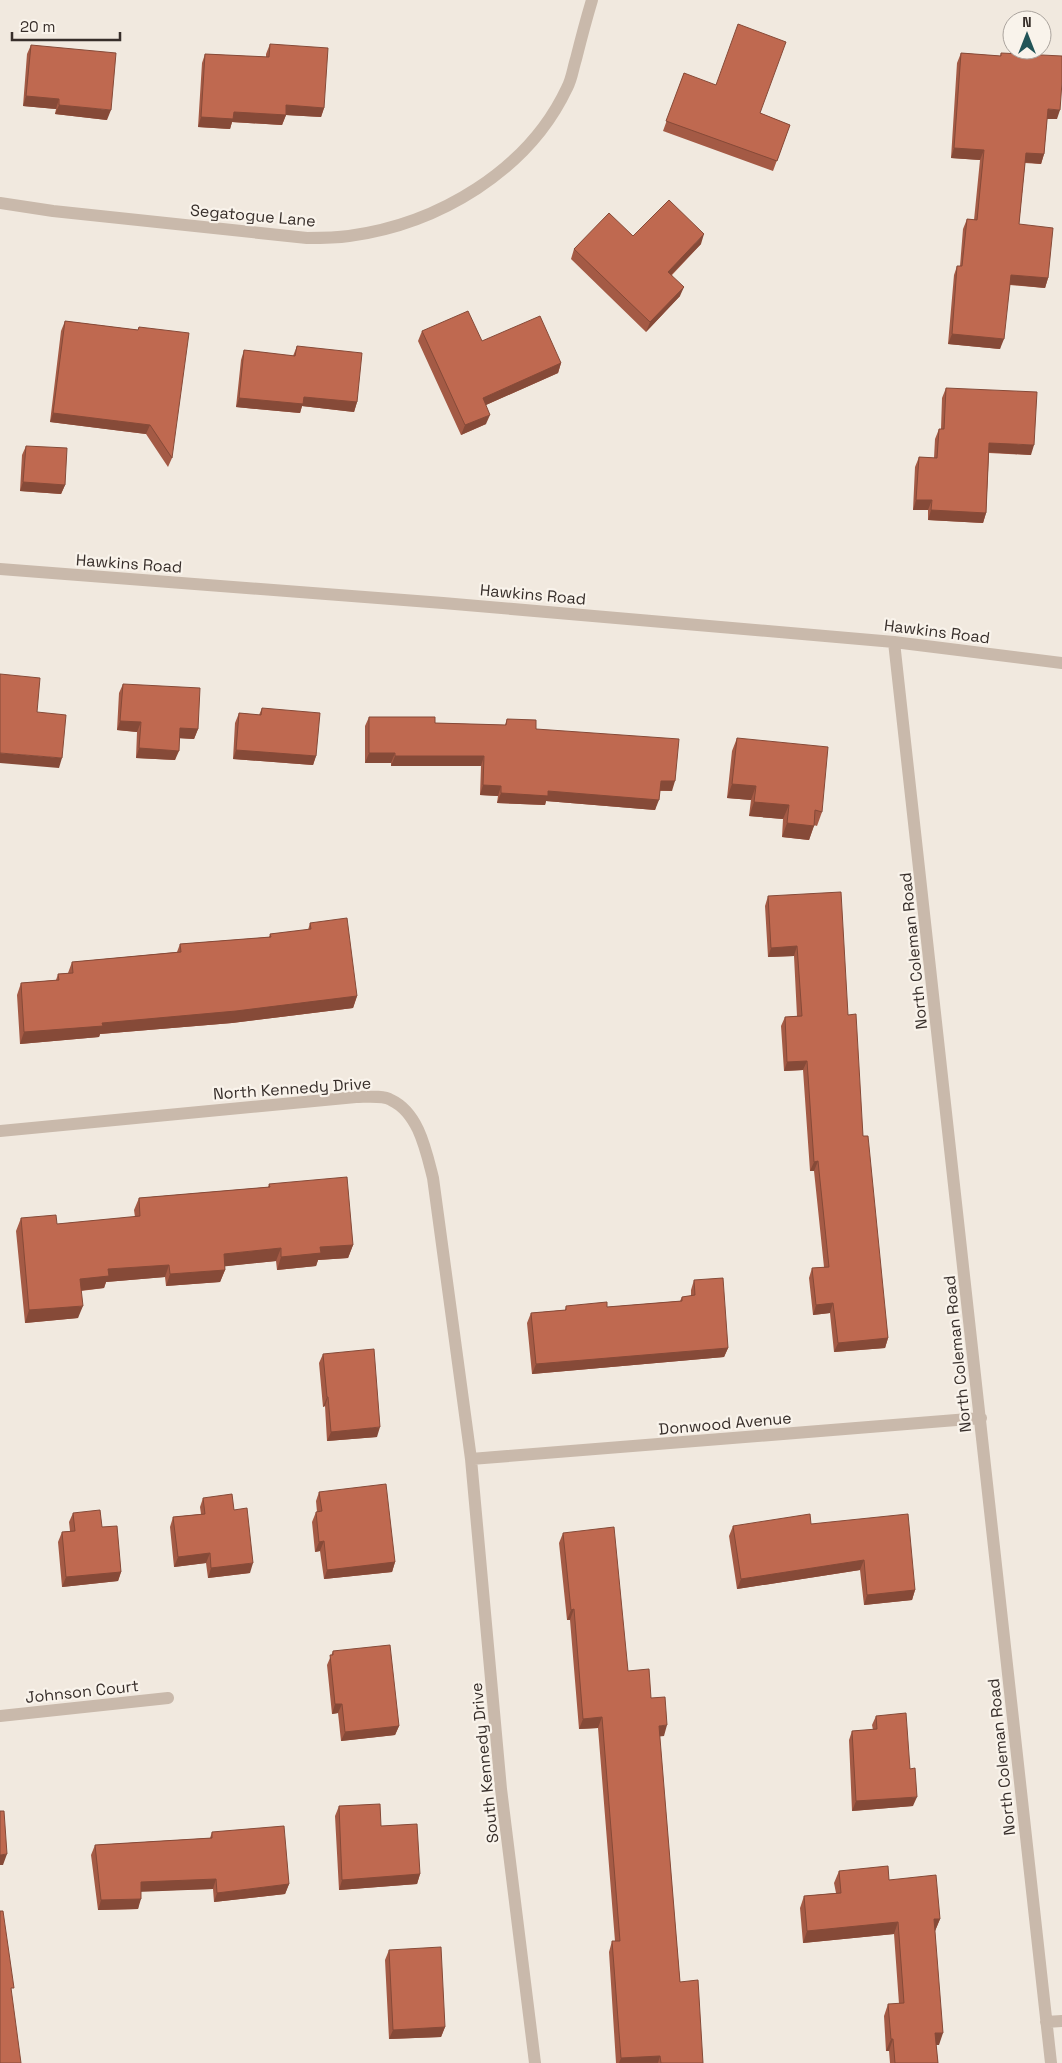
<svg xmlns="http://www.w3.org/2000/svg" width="1062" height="2063" font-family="'Space Grotesk',sans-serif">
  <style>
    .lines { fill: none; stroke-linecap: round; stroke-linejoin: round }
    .minor { stroke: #c9b9ab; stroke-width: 12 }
    .wall { fill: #a45a45 }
    .shaded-wall { fill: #864a38 }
    .building { fill: #bf6950; stroke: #864a38 }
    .labels { text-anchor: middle; stroke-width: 4.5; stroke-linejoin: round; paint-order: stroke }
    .street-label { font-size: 16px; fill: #372e2a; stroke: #f9f3eb }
  </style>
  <rect width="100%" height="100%" fill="#f1e9df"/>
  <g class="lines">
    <path class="minor" d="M0,203L53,211L307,238C321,238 335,238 349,236C438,224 528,171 567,88C572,79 573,68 576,59C581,39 586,20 592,0
      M0,569L443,603L894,642L1062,663
      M894,642L1051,2063
      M0,1131L356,1097C366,1097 383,1095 391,1100C419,1113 426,1151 433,1178L471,1459L501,1789L535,2063
      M471,1459L981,1418
      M0,1716L168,1698
      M1046,2022L1062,2021"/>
  </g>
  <path class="wall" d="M270,44L324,108L321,117L286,115L282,125L232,122L230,129L198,127L202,63L205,54L266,57V54Z
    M31,45L107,120L55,114L56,109L23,106L27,54Z
    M961,53L1000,56L1001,53L1057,119H1047L1044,154L1041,164L1025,163L1019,224L1048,278L1045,288L1010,285L1000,349L948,344L954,275L957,266H960L963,229L967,219L974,220L980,160L951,158L957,63Z
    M684,73L760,113L790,125L773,171L663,131Z
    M633,236L701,244L672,275L680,296L646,332L571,259L574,249Z
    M65,321L138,330L139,327L172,458L168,467L146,434L50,422L61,331Z
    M422,331L482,341L561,363L558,373L486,405V424L461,435L418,341Z
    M297,346L357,402L354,412L302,406L300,413L236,407L241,360L244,350L293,356Z
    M946,388L1031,455L989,453L986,513L983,523L928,520V510H913L915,467L919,457L934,458L935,439L939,429H941L942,398Z
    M26,446L65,485L61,494L20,491L22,455Z
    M123,684L198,729L194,739L179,738L175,760L136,758L137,732L117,730L119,693Z
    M262,708L316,756L313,765L233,759L235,723L239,713L259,715Z
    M369,717L435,723L505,725L507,719L536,729L672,791H660L655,810L546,801L545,805L497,803L498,796L480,795L481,766H391V763H365V726Z
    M737,738L822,812L817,826L814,825L809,840L782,837L783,819L749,816L751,800L727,798L732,751Z
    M768,896L848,1015L888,1338L885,1348L834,1352L830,1313L813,1315L809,1278L812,1268L824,1267L814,1171H810L803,1070L784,1071L781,1026L785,1017L797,1016L794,956L768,957L765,906Z
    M310,923L357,996L353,1008L232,1023L100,1034L99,1037L20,1044L17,995L21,983L56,980L58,974L68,973L72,962L177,952L180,944L269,937L270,934L308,930Z
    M269,1184L353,1245L348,1258L318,1260L316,1266L277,1270L276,1261L225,1266V1270L220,1282L166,1286L165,1277L106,1282L104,1288L81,1291L78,1318L25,1323L16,1231L21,1218L57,1224L135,1217L134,1210L139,1198L268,1187Z
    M694,1280L728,1348L724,1357L532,1374L527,1323L531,1313L565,1310L566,1306L607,1307L680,1301L682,1297L691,1296V1290Z
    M323,1354L377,1437L327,1441L325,1406L323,1407L319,1363Z
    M319,1492L395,1562L392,1572L324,1579L320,1551L315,1552L312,1522L316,1512H317L316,1501Z
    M203,1498L234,1510L250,1573L208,1578L206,1563L174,1567L170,1527L173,1517L201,1514L200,1507Z
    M73,1513L102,1527L121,1572L118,1581L62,1587L58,1542L62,1532L70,1531L69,1522Z
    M811,1524L915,1590L912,1600L864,1605L860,1570L737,1589L729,1536L733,1526Z
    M563,1533L628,1671L651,1698L664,1736H659L680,1982L703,2063H616L609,1952L612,1941H615L598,1728L579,1729L570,1620H567L559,1543Z
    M333,1651L399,1726L395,1735L341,1741L338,1713L332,1714L327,1665Z
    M876,1716L910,1769L913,1806L852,1811L849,1740L852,1731L873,1730L872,1725Z
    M339,1806L381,1826L420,1874L417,1884L339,1890L335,1816Z
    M212,1832L289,1884L285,1894L214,1902L213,1889L141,1891L138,1909L98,1910L91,1855L95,1845L210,1838Z
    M839,1871L889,1880L940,1919L935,1931L939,2045H936L938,2063H890L889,2051H886L884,2016L888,2004H899L894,1934L803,1943L800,1908L804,1896L836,1893L834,1883Z
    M389,1950L445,2027L441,2037L389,2039L385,1960Z"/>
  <path class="shaded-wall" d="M26,96L59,99L56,109L23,106Z
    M59,105L111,110L107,120L55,114Z
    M286,105L324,108L321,117L286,115L282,125L232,122L230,129L198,127L201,117L234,112Z
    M1048,109L1060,110L1057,119H1044Z
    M954,148L984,150L980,160L951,158Z
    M1026,153L1044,154L1041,164L1023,162Z
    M704,234L701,244L665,281L668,272Z
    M1011,275L1048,278L1045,288L1007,284Z
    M684,287L680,296L646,332L650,322Z
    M952,334L1004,339L1000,349L948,344Z
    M561,363L558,373L479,408L483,398Z
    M304,397L357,402L354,412L302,406L300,413L236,407L239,398Z
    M53,413L150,425L146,434L50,422Z
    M490,415L486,424L461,435L465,425Z
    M989,443L1034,445L1031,455L986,452Z
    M23,482L65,485L61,494L20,491Z
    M916,500H932L928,510H913Z
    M931,510L986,513L983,523L928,520Z
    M120,721L141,722L137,732L117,730Z
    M180,728L198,729L194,739L176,738Z
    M139,748L179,751L175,760L136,758Z
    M236,750L316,756L313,765L233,759Z
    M0,753L62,758L59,768L0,763Z
    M369,753H395L391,763H365Z
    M395,756H484L481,766H391Z
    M661,781H675L672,791L657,790Z
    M732,784L756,786L751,800L727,798Z
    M483,785L501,786L498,796L480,795Z
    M548,791L659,800L655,810L546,801L545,805L497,803L501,793Z
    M754,802L789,805L783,819L749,816Z
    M787,823L814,826L809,840L782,837Z
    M797,946L794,956L768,957L771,948Z
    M357,996L353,1008L232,1023L100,1034L99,1037L20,1044L24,1032L102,1023Z
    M807,1061L803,1070L784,1071L787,1062Z
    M818,1161L814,1171H810L814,1162Z
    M353,1245L348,1258L318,1260L316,1266L277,1270L281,1257L320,1247Z
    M281,1248L276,1261L219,1267L224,1254Z
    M169,1265L165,1277L106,1282L104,1288L76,1291L80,1279L108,1269Z
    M225,1270L220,1282L166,1286L170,1274Z
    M833,1303L830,1313L813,1315L816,1305Z
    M83,1306L78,1318L25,1323L29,1310Z
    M888,1338L885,1348L834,1352L838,1343Z
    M728,1348L724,1357L532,1374L536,1364Z
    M327,1397H328L325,1406L323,1407Z
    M380,1427L377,1437L327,1441L331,1432Z
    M324,1541L320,1551L315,1552L319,1542Z
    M210,1553L206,1563L174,1567L178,1557Z
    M864,1560L860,1570L737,1589L741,1579Z
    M395,1562L392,1572L324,1579L327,1570Z
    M253,1563L250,1573L208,1578L211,1568Z
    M121,1572L118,1581L62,1587L66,1577Z
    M915,1590L912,1600L864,1605L867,1595Z
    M574,1609L570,1620H567L571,1610Z
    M335,1704H342L338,1713L332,1714Z
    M602,1717L598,1728L579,1729L583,1719Z
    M667,1725L664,1736L655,1737L659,1726Z
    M399,1726L395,1735L341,1741L345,1732Z
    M917,1797L913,1806L852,1811L856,1801Z
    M7,1854L3,1865H0V1855Z
    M420,1874L417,1884L339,1890L342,1880Z
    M216,1879L213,1889L137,1892L141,1882Z
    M289,1884L285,1894L214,1902L217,1893Z
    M141,1899L138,1909L98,1910L101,1900Z
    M934,1919H940L935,1931Z
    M898,1922L894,1934L803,1943L807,1931Z
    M445,2027L441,2037L389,2039L393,2030Z
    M935,2033H943L939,2045H931Z
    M891,2039H893L889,2051H886Z
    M660,2056L658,2063H619L621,2058Z"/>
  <path class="building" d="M738,24L786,42L760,113L790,125L777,161L666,121L684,73L716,85Z
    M270,44L328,48L324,108L286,105V115L234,112L233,119L201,117L205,54L269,57Z
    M31,45L116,53L111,110L59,105V99L26,96Z
    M961,53L1001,56V53L1062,56V82L1060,110L1048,109L1044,154L1026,153L1019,224L1053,228L1048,278L1011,275L1004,339L952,334L957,266H962L967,219L977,220L984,150L954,148Z
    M669,200L704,234L668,272L684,287L650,322L574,249L609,213L633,236Z
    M468,311L482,341L540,316L561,363L483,398L490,415L465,425L422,331Z
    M65,321L138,330L139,327L189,333L172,458L150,425L53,413Z
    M297,346L362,353L357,402L304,397L303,404L239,398L244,350L295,356Z
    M946,388L1037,392L1034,445L989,443L986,513L931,510L932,500H916L919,457L937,458L939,429H944Z
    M26,446L67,448L65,485L23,482Z
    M0,674L40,678L37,712L66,715L62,758L0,753Z
    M123,684L200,688L198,729L180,728L179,751L139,748L141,722L120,721Z
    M262,708L320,713L316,756L236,750L239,713L261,715Z
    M369,717H435V723L506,725L507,719L536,720V729L679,739L675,781H661L659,800L548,791V796L501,793V786L483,785L484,756H395V753H369Z
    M737,738L828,747L822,812L815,810L814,826L787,823L789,805L754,802L756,786L732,784Z
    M841,892L848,1015L856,1014L863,1136H868L888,1338L838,1343L833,1303L816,1305L812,1268L829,1267L818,1161L814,1162L807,1061L787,1062L785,1017L802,1016L797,946L771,948L768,896Z
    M347,918L357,996L236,1011L102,1023L103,1026L24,1032L21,983L59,980L58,974L73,973L72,962L181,952L180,944L271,937L270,934L311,929L310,923Z
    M347,1177L353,1245L320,1247L321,1253L281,1257V1248L224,1254L225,1270L170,1274L169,1265L108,1269L109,1276L80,1279L83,1306L29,1310L21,1218L56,1215L57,1224L140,1216L139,1198L270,1187L269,1184Z
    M723,1278L728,1348L536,1364L531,1313L566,1310V1306L607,1302V1307L682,1301V1297L695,1295L694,1280Z
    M374,1349L380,1427L331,1432L328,1397H327L323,1354Z
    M386,1484L395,1562L327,1570L324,1541L319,1542L316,1512L322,1511L319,1492Z
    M232,1494L234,1510L247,1508L253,1563L211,1568L210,1553L178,1557L173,1517L205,1514L203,1498Z
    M100,1510L102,1527L117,1526L121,1572L66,1577L62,1532L75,1531L73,1513Z
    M810,1514L811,1524L908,1514L915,1590L867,1595L864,1560L741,1579L733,1526Z
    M614,1527L628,1671L649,1669L651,1698L665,1697L667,1725L659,1726L680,1982L698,1980L703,2063H661L660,2056L621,2058L612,1941H620L602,1717L583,1719L574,1609L571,1610L563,1533Z
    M390,1645L399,1726L345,1732L342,1704H335L330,1655H333V1651Z
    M906,1713L910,1769L915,1768L917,1797L856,1801L852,1731L877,1729L876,1716Z
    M380,1804L381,1826L417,1824L420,1874L342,1880L339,1806Z
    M0,1811H4L7,1854L0,1855Z
    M284,1826L289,1884L217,1893L216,1879L141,1882V1899L101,1900L95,1845L212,1838V1832Z
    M888,1866L889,1880L936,1875L940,1919H934L943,2033H935L938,2063H895L893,2039H891L888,2004L904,2003L898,1922L807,1931L804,1896L841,1893L839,1871Z
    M0,1911H3L14,1988H11L21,2063H0Z
    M441,1947L445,2027L393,2030L389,1950Z"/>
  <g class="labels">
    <g class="street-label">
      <text transform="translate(253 215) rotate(5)" y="6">Segatogue Lane</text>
      <text transform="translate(129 563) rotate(4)" y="6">Hawkins Road</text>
      <text transform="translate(533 594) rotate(5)" y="6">Hawkins Road</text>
      <text transform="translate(937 631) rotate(7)" y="6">Hawkins Road</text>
      <text transform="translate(913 951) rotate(-96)" y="6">North Coleman Road</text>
      <text transform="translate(292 1088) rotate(-4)" y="6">North Kennedy Drive</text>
      <text transform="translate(957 1354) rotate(-96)" y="6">North Coleman Road</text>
      <text transform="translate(725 1423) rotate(-5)" y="6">Donwood Avenue</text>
      <text transform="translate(82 1691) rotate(-6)" y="6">Johnson Court</text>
      <text transform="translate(1001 1757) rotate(-96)" y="6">North Coleman Road</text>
      <text transform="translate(484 1763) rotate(-96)" y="6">South Kennedy Drive</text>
    </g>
  </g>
  <g transform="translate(1027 35)"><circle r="24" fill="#f9f3eb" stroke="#aba49e"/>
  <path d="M0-4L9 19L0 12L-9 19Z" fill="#225457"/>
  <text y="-8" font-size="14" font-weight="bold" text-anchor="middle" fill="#372e2a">N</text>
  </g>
  <path d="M12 32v8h108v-8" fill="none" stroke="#372e2a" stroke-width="2.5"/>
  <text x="20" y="32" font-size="15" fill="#372e2a" stroke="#f9f3eb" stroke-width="4" paint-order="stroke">20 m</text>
</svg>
